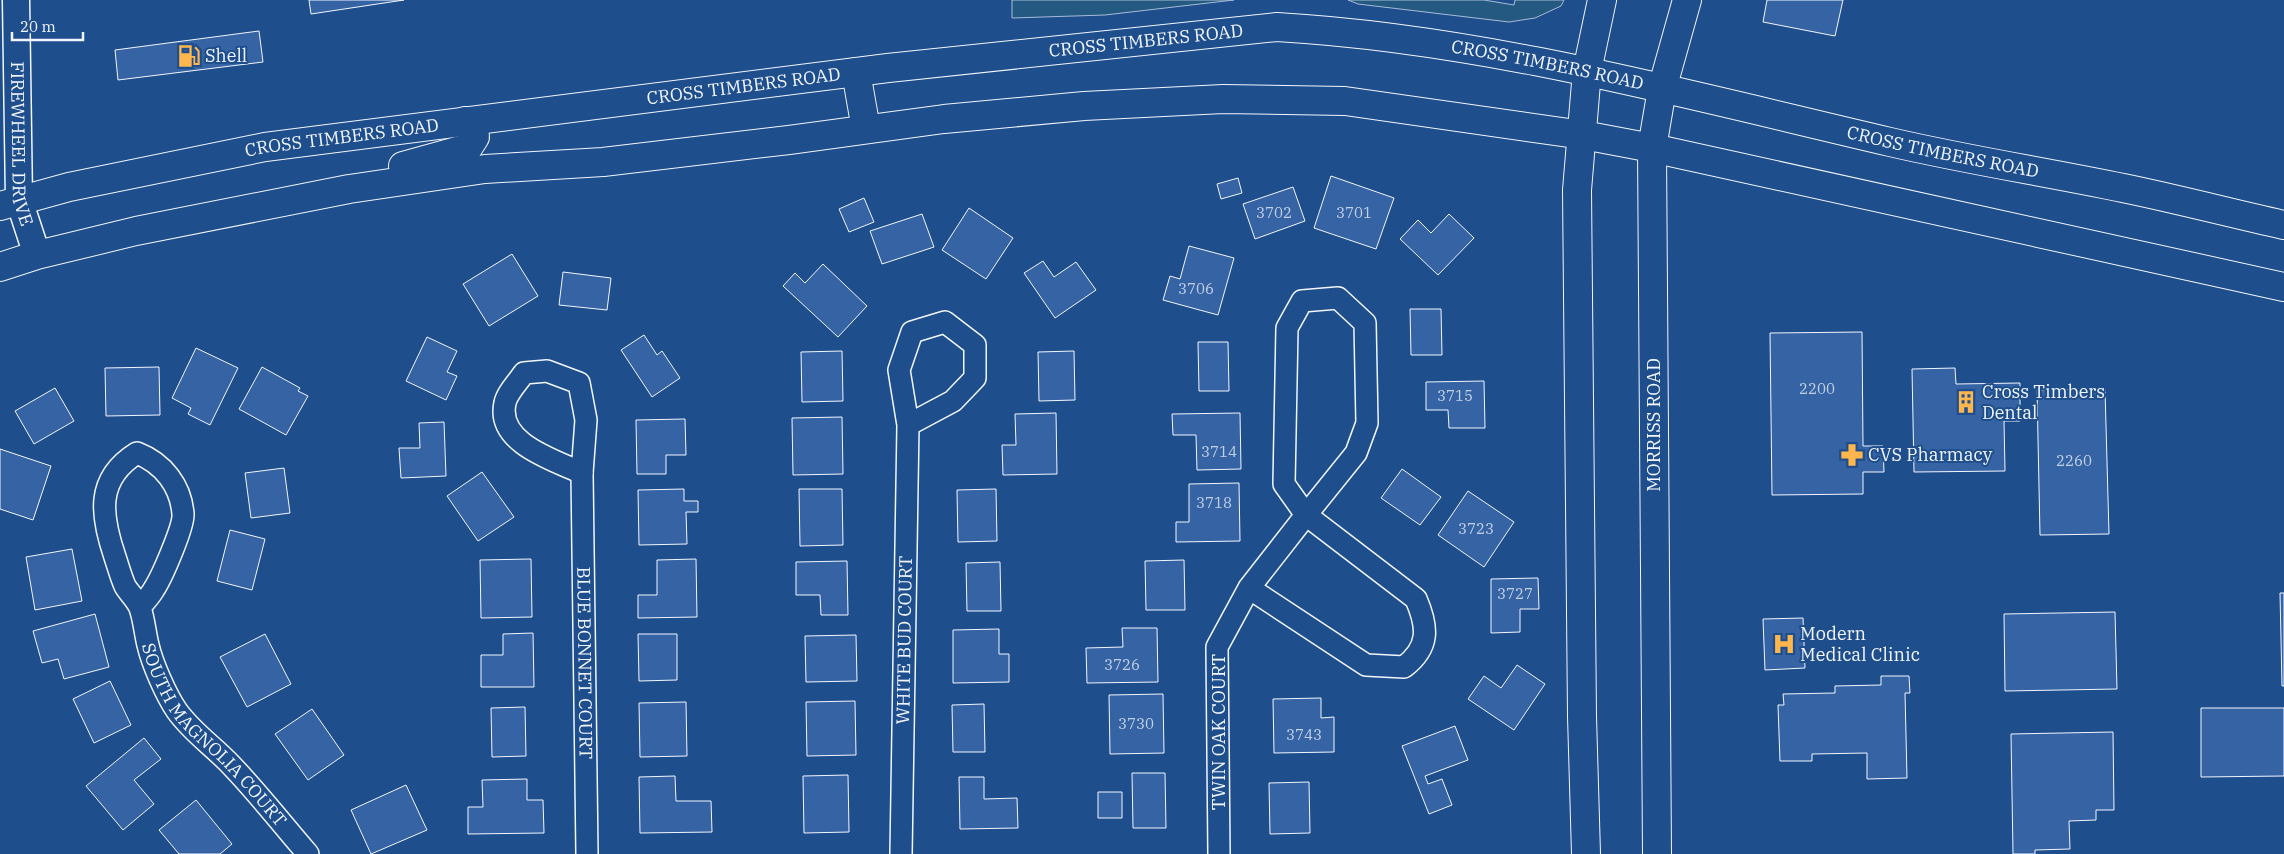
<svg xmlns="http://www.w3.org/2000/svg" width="2284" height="854" font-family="'IBM Plex Serif',serif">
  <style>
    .green { fill: #245a82; stroke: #a8bbd7 }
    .building { fill: #3563a3; stroke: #f2f6ff }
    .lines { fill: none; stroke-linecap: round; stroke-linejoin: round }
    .minor-casing { stroke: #f2f6ff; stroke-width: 24 }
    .tertiary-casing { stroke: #f2f6ff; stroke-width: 29 }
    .secondary-casing { stroke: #f2f6ff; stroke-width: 30 }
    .primary-casing { stroke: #f2f6ff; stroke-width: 30 }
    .minor { stroke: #1f4e8c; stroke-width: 21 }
    .tertiary { stroke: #1f4e8c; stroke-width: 26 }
    .secondary { stroke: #1f4e8c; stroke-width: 28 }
    .primary { stroke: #1f4e8c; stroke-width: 28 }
    .labels { text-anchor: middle; stroke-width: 4; stroke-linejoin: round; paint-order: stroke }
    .number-label { font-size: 15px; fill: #c3d1e8 }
    .street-label { font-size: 18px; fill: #f2f6ff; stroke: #1f4e8c }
    .poi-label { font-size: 18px; fill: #f2f6ff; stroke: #1f4e8c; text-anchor: start }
  </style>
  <rect width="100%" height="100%" fill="#1f4e8c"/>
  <path class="green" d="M1012,0H1234L1105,15L1012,18Z
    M1348,0H1484L1514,5L1515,0H1564L1561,6L1535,18L1509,22L1358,4Z"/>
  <path class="building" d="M309,0H404L311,14Z
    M1767,0H1843L1835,36L1763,22Z
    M259,31L263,62L118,80L115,50Z
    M1331,176L1394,198L1376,249L1314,228Z
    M1238,178L1242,193L1221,199L1217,184Z
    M1293,187L1305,221L1255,239L1243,204Z
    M864,198L874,222L849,232L839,209Z
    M969,208L1013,238L986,279L942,250Z
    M922,214L934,247L882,264L870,231Z
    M1449,214L1474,238L1438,275L1400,239L1418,220L1431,233Z
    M1189,246L1234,258L1218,315L1163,300L1170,276L1180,279Z
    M512,254L538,296L489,326L463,284Z
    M1043,261L1054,277L1076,262L1096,290L1055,318L1024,273Z
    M823,264L867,306L838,337L783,286L795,273L805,283Z
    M563,272L611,278L607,310L559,305Z
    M1410,309H1441L1442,355H1411Z
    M1862,332L1863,446H1883L1884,472H1863V494L1772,495L1770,333Z
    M644,335L657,355L662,351L680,378L652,397L621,350Z
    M427,337L457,351L447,372L457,376L446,400L406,381Z
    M1198,342H1228L1229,391H1199Z
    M196,348L238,368L210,425L188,414L191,408L172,398Z
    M842,351L843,401L802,402L801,352Z
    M1074,351L1075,400L1039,401L1038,352Z
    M159,367L160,415L106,416L105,368Z
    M262,367L300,388L298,391L308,396L286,435L239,409Z
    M1955,368L1956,384L2020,383V421H2004L2005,471L1914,472L1912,369Z
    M1484,381L1485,428H1449L1448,410H1426V382Z
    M55,388L74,421L34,444L15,411Z
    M2105,389L2109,534L2040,535L2037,390Z
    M1056,413L1057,474L1003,475L1002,445H1016L1015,414Z
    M1240,413L1241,469L1197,470L1196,435H1173L1172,414Z
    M842,417L843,474L793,475L792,418Z
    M685,419L686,455H666V474H637L636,420Z
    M444,422L446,476L401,478L399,448H420L419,423Z
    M0,449L51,466L33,520L0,509Z
    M284,468L290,513L251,518L245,473Z
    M1402,469L1441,497L1420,525L1381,498Z
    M482,472L514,517L478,541L447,496Z
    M1239,483L1240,541L1176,542V522H1189V484Z
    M684,489V501H698V512H686L687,544L639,545L638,490Z
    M799,489H842L843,545L800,546Z
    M996,489L997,541L958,542L957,490Z
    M1468,491L1514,522L1484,567L1438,535Z
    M230,530L265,539L252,590L217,581Z
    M72,549L82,601L35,610L26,557Z
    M531,559L532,617L481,618L480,560Z
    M696,559L697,617L638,618V595H657V560Z
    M1184,560L1185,610H1146L1145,561Z
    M847,561L848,615H821L820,595H796V562Z
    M1000,562L1001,611H967L966,563Z
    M1538,578L1539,609H1520V632L1491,633V579Z
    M2280,593H2284V686H2282Z
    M2115,612L2117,689L2005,691L2004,614Z
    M95,614L109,667L64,679L58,659L42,663L33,631Z
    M1803,618L1805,668L1765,670L1763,619Z
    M1122,628H1157L1158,682L1087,683L1086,648L1123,647Z
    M999,629V654H1009V682L953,683V630Z
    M533,633L534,687H481V655H503V634Z
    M265,634L291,684L247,707L220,657Z
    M638,634H677V680L639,681Z
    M856,635L857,681L806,682L805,636Z
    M1517,665L1545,684L1514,730L1468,699L1484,676L1501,688Z
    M1881,676H1909L1910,693H1905L1907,778L1867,779V753L1812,754V761H1780L1778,705H1784L1783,694L1835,693V686L1881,685Z
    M110,681L131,725L94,743L73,699Z
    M1163,694L1164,753L1110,754L1109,695Z
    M1321,698V718L1334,717V752L1274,753L1273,699Z
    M855,701L856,755L807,756L806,702Z
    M686,702L687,756L640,757L639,703Z
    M984,704L985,752H953L952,705Z
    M525,707L526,756L492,757L491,708Z
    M2201,708H2284V776L2201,777Z
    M312,709L344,755L308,780L275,734Z
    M1455,726L1468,760L1425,776L1428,784L1442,779L1452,805L1429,814L1402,746Z
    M2113,732L2114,810H2096V820L2069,821L2070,849L2035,850V854H2013L2011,734Z
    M144,738L161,759L134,780L154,804L123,830L86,786Z
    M1132,773H1165L1166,828H1133Z
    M848,775L849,832L804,833L803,776Z
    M675,776L676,801H711L712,832L640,833L639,777Z
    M959,777H984V799L1017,798L1018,828L960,829Z
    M527,779V800H543L544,833L468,834V807H483L482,780Z
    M1309,782L1310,833L1270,834L1269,783Z
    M406,785L427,830L371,854L351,810Z
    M1098,792H1122V818H1098Z
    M196,800L232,844L220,854H179L159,830Z"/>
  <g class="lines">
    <defs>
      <g id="minor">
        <path d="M1338,298L1365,323L1367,423L1356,453L1306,515L1284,484L1287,328L1302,301Z"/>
        <path d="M547,371L579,383L586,420L582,473C554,460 496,443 505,403C507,393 518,382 524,373Z"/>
        <path id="s1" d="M582,473L587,854"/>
        <path id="s2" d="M140,607C145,601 151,595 154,589C162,577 184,526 183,514C181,486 163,463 137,453C95,479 101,516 115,557C118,566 121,577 125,586C129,593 137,600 140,608C144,619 145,633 148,645C152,663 166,695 177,711C192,732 213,746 231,765C258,793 282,824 308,854"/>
        <path id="s3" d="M901,854L908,425L899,370L912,332L945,322L975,345V378L953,401L908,425"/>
        <path d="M1219,854L1217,647L1249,588L1306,515L1416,599C1428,627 1430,647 1404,667L1366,665L1249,588"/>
      </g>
      <g id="tertiary">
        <path id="s4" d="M16,0L19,200L37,255"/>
      </g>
      <path id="secondary" d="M1586,854L1582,716L1577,190L1587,71L1602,0
        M1657,854L1652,148L1662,89L1687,0"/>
      <g id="primary">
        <path d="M856,72L866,129"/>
        <path d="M403,166L468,148L475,137L474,129L465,121"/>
        <path id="s5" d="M0,206L69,187L265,147L888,68L1277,27C1485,39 1688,95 1890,142C1967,160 2046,172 2123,188C2177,199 2230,213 2284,225"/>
        <path d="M0,267L37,255L136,231L349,189L485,169L603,162L789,140L944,119L1084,106L1223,99L1345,101L1583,135L1652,148L2284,287"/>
      </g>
    </defs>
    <use href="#minor" class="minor-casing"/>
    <use href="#tertiary" class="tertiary-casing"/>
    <use href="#secondary" class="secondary-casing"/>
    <use href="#primary" class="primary-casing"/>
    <use href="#minor" class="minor"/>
    <use href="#tertiary" class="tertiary"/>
    <use href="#secondary" class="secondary"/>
    <use href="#primary" class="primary"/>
  </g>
  <defs>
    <symbol id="fuel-bare" viewBox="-9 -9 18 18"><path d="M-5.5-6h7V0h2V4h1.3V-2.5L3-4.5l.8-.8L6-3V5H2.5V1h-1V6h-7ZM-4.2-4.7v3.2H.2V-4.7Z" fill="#ffb74d" stroke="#1f4e8c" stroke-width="2.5" paint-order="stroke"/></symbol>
    <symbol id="building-bare" viewBox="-9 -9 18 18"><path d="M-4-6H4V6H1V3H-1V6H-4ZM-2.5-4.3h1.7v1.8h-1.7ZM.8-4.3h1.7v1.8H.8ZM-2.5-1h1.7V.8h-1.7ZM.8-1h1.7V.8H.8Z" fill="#ffb74d" stroke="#1f4e8c" stroke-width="2.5" paint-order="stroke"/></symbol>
    <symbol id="pharmacy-bare" viewBox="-9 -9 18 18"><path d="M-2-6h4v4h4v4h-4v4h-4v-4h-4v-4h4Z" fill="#ffb74d" stroke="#1f4e8c" stroke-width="2.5" paint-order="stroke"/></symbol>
    <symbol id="hospital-bare" viewBox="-9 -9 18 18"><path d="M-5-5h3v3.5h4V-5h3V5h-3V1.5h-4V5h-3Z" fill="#ffb74d" stroke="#1f4e8c" stroke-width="2.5" paint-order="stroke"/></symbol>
  </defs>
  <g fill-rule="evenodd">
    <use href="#fuel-bare" x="173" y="40" width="32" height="32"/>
    <use href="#building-bare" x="1950" y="386" width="32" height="32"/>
    <use href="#pharmacy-bare" x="1836" y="439" width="32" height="32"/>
    <use href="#hospital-bare" x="1768" y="628" width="32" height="32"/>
  </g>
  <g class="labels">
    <g class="number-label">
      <text x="1274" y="218">3702</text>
      <text x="1354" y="218">3701</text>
      <text x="1196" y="294">3706</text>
      <text x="1817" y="394">2200</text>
      <text x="1455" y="401">3715</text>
      <text x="1219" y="457">3714</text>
      <text x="2074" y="466">2260</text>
      <text x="1214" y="508">3718</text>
      <text x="1476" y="534">3723</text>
      <text x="1515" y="599">3727</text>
      <text x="1122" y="670">3726</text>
      <text x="1136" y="729">3730</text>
      <text x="1304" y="740">3743</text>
    </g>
    <g class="street-label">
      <text dy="6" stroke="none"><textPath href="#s5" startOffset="1159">CROSS TIMBERS ROAD</textPath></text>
      <text dy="6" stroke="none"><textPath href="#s5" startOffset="1564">CROSS TIMBERS ROAD</textPath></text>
      <text dy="6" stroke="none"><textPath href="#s5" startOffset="754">CROSS TIMBERS ROAD</textPath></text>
      <text dy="6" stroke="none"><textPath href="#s5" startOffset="349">CROSS TIMBERS ROAD</textPath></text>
      <text dy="6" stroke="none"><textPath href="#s4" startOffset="144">FIREWHEEL DRIVE</textPath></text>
      <text dy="6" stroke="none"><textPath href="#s5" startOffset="1969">CROSS TIMBERS ROAD</textPath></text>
      <text transform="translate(1654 425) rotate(-90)" y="6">MORRISS ROAD</text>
      <text dy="6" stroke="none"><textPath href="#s3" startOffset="214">WHITE BUD COURT</textPath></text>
      <text dy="6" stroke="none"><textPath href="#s1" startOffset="190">BLUE BONNET COURT</textPath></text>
      <text transform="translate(1219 732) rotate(-90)" y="6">TWIN OAK COURT</text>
      <text dy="6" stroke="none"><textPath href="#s2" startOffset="510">SOUTH MAGNOLIA COURT</textPath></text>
    </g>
    <g class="poi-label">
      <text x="205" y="62">Shell</text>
      <text x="1982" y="398">Cross Timbers<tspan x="1982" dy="21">Dental</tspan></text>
      <text x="1868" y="461">CVS Pharmacy</text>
      <text x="1800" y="640">Modern<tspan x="1800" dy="21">Medical Clinic</tspan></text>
    </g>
  </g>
  <path d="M12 32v8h71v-8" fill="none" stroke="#f2f6ff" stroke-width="2.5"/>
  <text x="20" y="32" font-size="15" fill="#f2f6ff" stroke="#1f4e8c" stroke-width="4" paint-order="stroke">20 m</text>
</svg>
